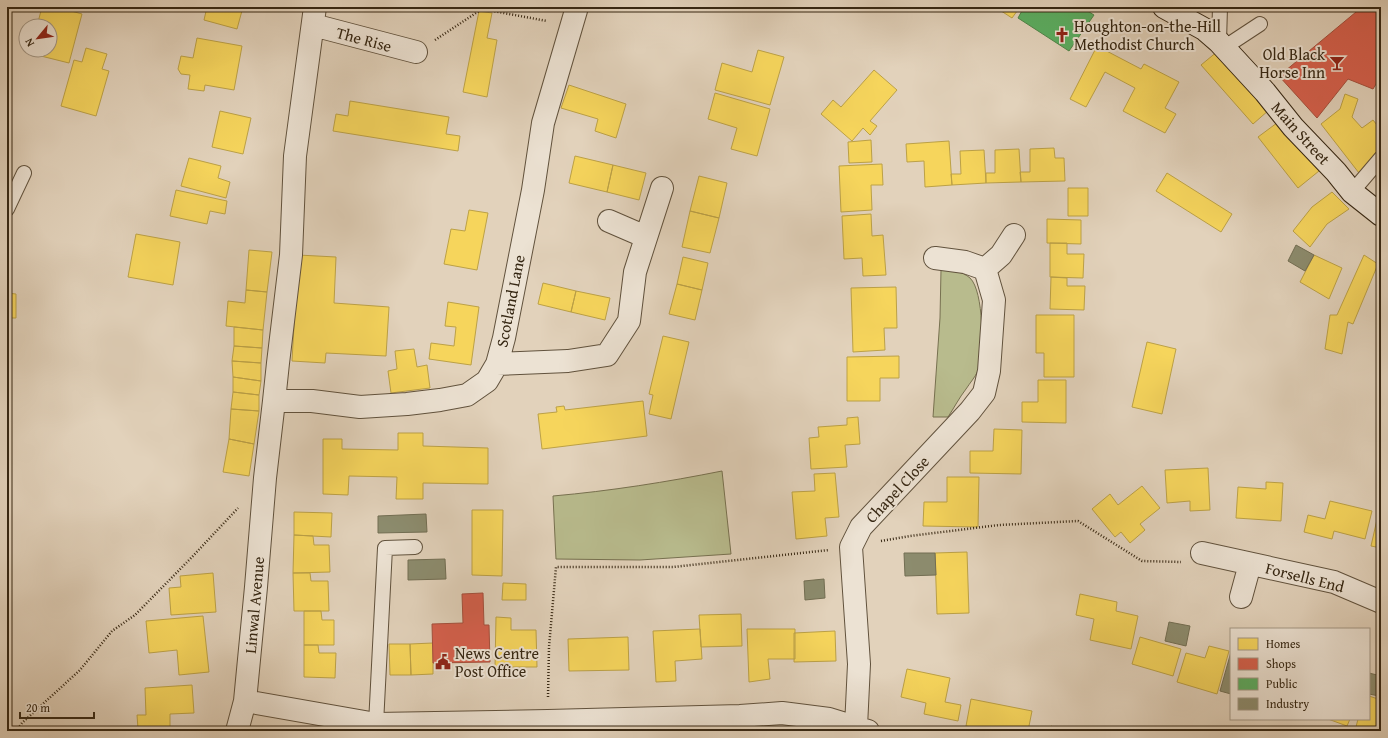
<svg xmlns="http://www.w3.org/2000/svg" width="1388" height="738" font-family="'Gentium Book Plus',serif">
  <style>
    .green { fill: #b8bb8d; stroke: #777150 }
    .homes { fill: #f6d55c; stroke: #bca146 }
    .shops { fill: #d6604d; stroke: #a64f3c }
    .public { fill: #5aae61; stroke: #4f864a }
    .industry { fill: #8c8c6e; stroke: #726e53 }
    .lines { fill: none; stroke-linecap: round; stroke-linejoin: round }
    .lane-casing { stroke: #61523d; stroke-width: 16 }
    .street-casing { stroke: #61523d; stroke-width: 24 }
    .secondary-casing { stroke: #362713; stroke-width: 24 }
    .path { stroke: #362713; stroke-width: 2.5; stroke-dasharray: 1 2; stroke-linecap: butt }
    .lane { stroke: #ece2d3; stroke-width: 14 }
    .street { stroke: #ece2d3; stroke-width: 22 }
    .secondary { stroke: #ece2d3; stroke-width: 22 }
    .labels { text-anchor: middle; stroke-width: 4; stroke-linejoin: round; paint-order: stroke }
    .poi-label { font-size: 16px; fill: #362713; stroke: #ece2d3; text-anchor: start }
    .street-label { font-size: 16px; fill: #362713; stroke: #ece2d3 }
  </style>
  <rect width="100%" height="100%" fill="#e2d2bb"/>
  <filter id="stains"><feTurbulence type="fractalNoise" baseFrequency=".005" numOctaves="4"/><feColorMatrix values="0 0 0 0 .2 0 0 0 0 .09 0 0 0 0 .02 0 0 0 .5 -.17"/></filter>
  <radialGradient id="worn" r=".72"><stop offset=".6" stop-color="#630" stop-opacity="0"/><stop offset="1" stop-color="#630" stop-opacity=".3"/></radialGradient>
  <path class="green" d="M941,270C951,270 962,271 970,278C984,291 984,353 978,371C975,377 970,383 966,389C959,398 954,408 948,417H933L940,318Z
    M722,471L731,554L640,560L556,559L553,496C610,491 667,482 722,471Z"/>
  <path class="homes" d="M42,7H57L82,14L69,63L29,53L30,50H50V26H37Z
    M207,7H243L237,29L204,20Z
    M437,7H467V11Z
    M995,7H1020L1012,18Z
    M479,11L492,13L487,38L497,40L487,97L463,92Z
    M197,38L242,46L234,90L205,85L204,91L188,89L190,75L181,74L178,69L181,56L193,58Z
    M1097,46L1141,69L1144,64L1179,82L1165,108L1176,114L1165,133L1123,111L1135,88L1105,72L1086,107L1070,99Z
    M86,48L107,54L102,69L109,71L96,116L61,106L74,60L82,62Z
    M758,50L784,57L770,105L715,90L722,63L752,72Z
    M1218,51L1269,110L1253,124L1201,65Z
    M874,70L897,90L870,121L877,126L870,135L863,128L852,141L821,114L833,100L841,107Z
    M569,85L626,104L616,138L595,131L598,119L561,108Z
    M715,93L770,109L757,156L731,149L737,128L708,119Z
    M1345,94L1358,99L1352,117L1362,128L1373,120L1381,130V152L1359,173L1321,124L1340,109Z
    M350,101L449,117L446,134L460,136L458,151L333,131L336,114L348,116Z
    M220,111L251,118L243,154L212,147Z
    M1281,120L1319,171L1298,188L1258,137Z
    M871,140L872,162L849,163L848,142Z
    M949,141L952,185L925,187L924,161L907,162L906,144Z
    M1054,148L1055,158H1064L1065,181L1021,182L1020,172H1030V149Z
    M1019,149L1021,182L986,183V173H995V150Z
    M984,150L986,183L952,185L951,174H961L960,151Z
    M575,156L613,165L607,192L569,183Z
    M189,158L221,166L218,178L230,182L226,198L181,186Z
    M882,164L883,185H871L872,210L841,212L839,166Z
    M613,165L646,173L639,200L607,192Z
    M1167,173L1232,214L1221,232L1156,191Z
    M699,176L727,183L719,218L690,211Z
    M1068,188H1088V216H1068Z
    M176,190L227,201L225,214L210,211L207,224L170,216Z
    M1332,192L1349,209L1327,224L1310,247L1293,231L1312,207Z
    M469,210L488,213L477,270L444,264L451,229L465,231Z
    M690,211L719,218L710,253L682,247Z
    M871,214L872,236L883,235L886,275L863,276L862,258L844,259L842,216Z
    M1047,219L1081,220V244L1047,243Z
    M136,234L180,242L173,285L128,277Z
    M1050,243H1067V254H1084L1083,278L1050,277Z
    M249,250L272,252L267,292L246,290Z
    M298,255L336,257L334,303L389,307L386,356L326,353L325,363L292,361Z
    M1314,255L1342,268L1329,299L1300,282Z
    M1364,255L1378,264L1353,324L1348,322L1342,354L1325,349L1330,315H1337Z
    M683,257L708,263L702,290L677,284Z
    M1051,277L1067,278V286H1085L1084,310L1050,309Z
    M543,283L576,291L571,312L538,304Z
    M677,284L702,290L695,320L669,314Z
    M896,287L897,328H884L885,350L853,352L851,288Z
    M246,290L267,292L263,330L226,326L228,301L245,303Z
    M576,291L610,298L605,320L571,312Z
    M7,293L16,294V318H7Z
    M448,302L479,307L471,365L429,359L431,343L454,346L456,327L445,326Z
    M1036,315H1074V377H1044V353H1036Z
    M234,327L263,330L262,348L234,346Z
    M663,336L689,342L671,419L649,414L653,395L649,394Z
    M1147,342L1176,349L1162,414L1132,407Z
    M234,346L262,348L261,363L232,361Z
    M414,349L417,367L427,365L430,388L391,393L388,371L397,369L395,351Z
    M899,356V378H880V401H847V357Z
    M232,361L261,363V381L233,377Z
    M233,377L261,381L259,395L233,392Z
    M1038,380H1066V423L1022,422V402H1038Z
    M233,392L259,395V411L231,409Z
    M643,401L647,436L542,449L538,414L557,412L556,407L564,406L565,410Z
    M231,409L259,411L254,444L229,439Z
    M858,417L860,444L845,445L847,467L811,469L809,438L819,437L818,427L847,425V418Z
    M994,429L1022,430L1021,474L970,473V451H993Z
    M398,433H423V446L488,448V484L423,483V499H396L397,477L349,476L348,495L323,494V439H342V449L398,450Z
    M229,439L254,444L249,476L223,472Z
    M1208,468L1210,510L1190,511V501L1167,503L1165,470Z
    M835,473L839,517L825,518L827,536L796,539L792,492L815,491L814,474Z
    M947,477H979L978,527L923,526L924,502H947Z
    M1266,482L1283,483L1281,521L1236,518L1238,487L1266,489Z
    M1142,486L1160,508L1140,524L1145,530L1130,543L1121,532L1115,537L1092,509L1110,494L1118,505Z
    M1330,501L1372,511L1365,539L1334,531L1332,539L1304,532L1308,515L1325,519Z
    M472,510H503L502,576L472,575Z
    M294,512L332,513L331,537L294,535Z
    M1378,515L1381,516V548L1371,546Z
    M294,535L313,536L314,545H329L330,572L293,573Z
    M967,552L969,613L937,614L935,553Z
    M213,573L216,612L171,615L169,588L181,587L180,576Z
    M293,573H310L311,581H328L329,611H294Z
    M503,583L526,584V600H502Z
    M1080,594L1117,602L1116,611L1138,616L1131,649L1090,640L1094,619L1076,615Z
    M304,611H321L322,620H334V645H304Z
    M741,614L742,646L701,647L699,615Z
    M203,616L209,672L179,675L177,650L149,653L146,621Z
    M496,617L511,618V630H536L537,667H495Z
    M700,629L702,659L675,661L676,681L656,682L653,631Z
    M747,629H795V659H768L770,679L749,682Z
    M835,631L836,661L794,662V633Z
    M628,637L629,670L569,671L568,639Z
    M1140,637L1181,649L1173,676L1132,664Z
    M433,643V674L411,675L410,644Z
    M389,644H410L411,675H390Z
    M304,645H318L319,653H336L335,678L304,677Z
    M1209,646L1229,651L1217,694L1177,682L1186,653L1205,658Z
    M907,669L950,678L945,702L961,705L958,721L924,714L926,703L901,697Z
    M192,685L194,713L170,714V727L138,729L137,715H146L145,688Z
    M1369,696L1381,700V731H1370L1356,727L1358,719H1369Z
    M971,699L1032,711L1028,731H990L966,726Z
    M1328,719H1350L1347,726Z
    M1051,726L1064,731H1049Z"/>
  <path class="shops" d="M1362,7H1381V76L1373,89L1348,79L1317,118L1279,76Z
    M483,593L484,625H489L490,662L433,663L432,624L463,623L462,594Z"/>
  <path class="public" d="M1024,7H1081L1094,15L1069,51L1018,18Z"/>
  <path class="industry" d="M1296,245L1314,255L1305,271L1288,261Z
    M426,514L427,532L378,533V516Z
    M904,553H935L936,575L905,576Z
    M445,559L446,579L408,580V560Z
    M824,579L825,598L805,600L804,581Z
    M1169,622L1190,626L1186,646L1165,641Z
    M1231,652V694L1220,691Z
    M1369,673L1381,676V685L1379,696L1369,694Z"/>
  <g class="lines">
    <defs>
      <path id="lane" d="M1219,42L1220,7
        M1225,47L1260,24
        M1352,192L1381,158
        M7,209L24,173
        M376,724L385,548L415,547"/>
      <path id="street" d="M315,7L295,156L291,255L278,363L274,401H312L360,407L407,404L440,400L467,395L487,381L497,364L504,338L533,190L543,123L577,7
        M313,25L416,52
        M609,221L646,237
        M985,269L1001,255L1014,235
        M497,364L568,361L607,355L629,321L635,272L662,188
        M1202,553L1334,582L1381,602
        M1241,597L1250,564
        M245,701L376,724L548,721L740,716L782,713L829,719L868,731
        M856,727L859,664L851,547L861,527L970,411L984,393L989,371L994,300L985,269L965,262L935,258
        M237,731L245,701L256,587L265,478L274,401"/>
      <path id="secondary" d="M1164,7L1204,29L1219,42L1265,92L1293,127L1336,172L1352,192L1381,215"/>
    </defs>
    <use href="#lane" class="lane-casing"/>
    <use href="#street" class="street-casing"/>
    <use href="#secondary" class="secondary-casing"/>
    <path class="path" d="M435,40L482,9L547,21
      M881,541L910,536L999,525L1078,521L1142,561L1181,562
      M548,697L549,647L556,567H673L829,550
      M16,731L22,723L80,670L112,631L135,615L193,556L238,508"/>
    <use href="#lane" class="lane"/>
    <use href="#street" class="street"/>
    <use href="#secondary" class="secondary"/>
  </g>
  <defs>
    <symbol id="church-bare" viewBox="-9 -9 18 18"><path d="M-1.2-6h2.4v3.5h3.3v2.4h-3.3V6h-2.4V-.1h-3.3v-2.4h3.3Z" fill="#8f2418" stroke="#ece2d3" stroke-width="2.5" paint-order="stroke"/></symbol>
    <symbol id="bar-bare" viewBox="-9 -9 18 18"><path d="M-6-5H6L.8 .8V4.5H3.5V6h-7V4.5H-.8V.8Z" fill="#8f2418" stroke="#ece2d3" stroke-width="2.5" paint-order="stroke"/></symbol>
    <symbol id="civic-bare" viewBox="-9 -9 18 18"><path d="M-.6-6.5H3V-4.5H.6V-3L4-1V1h2V6H-6V1h2V-1L-.6-3ZM-1.2 2.5V6h2.4V2.5Z" fill="#8f2418" stroke="#ece2d3" stroke-width="2.5" paint-order="stroke"/></symbol>
  </defs>
  <g fill-rule="evenodd">
    <use href="#church-bare" x="1051" y="24" width="22" height="22"/>
    <use href="#bar-bare" x="1326" y="52" width="22" height="22"/>
    <use href="#civic-bare" x="432" y="651" width="22" height="22"/>
  </g>
  <g class="labels">
    <g class="poi-label">
      <text x="1074" y="32">Houghton-on-the-Hill<tspan x="1074" dy="18">Methodist Church</tspan></text>
      <text x="1325" y="60" text-anchor="end">Old Black<tspan x="1325" dy="18">Horse Inn</tspan></text>
      <text x="455" y="659">News Centre<tspan x="455" dy="18">Post Office</tspan></text>
    </g>
    <g class="street-label">
      <text transform="translate(364 39) rotate(15)" y="6">The Rise</text>
      <text transform="translate(1301 133) rotate(48)" y="6">Main Street</text>
      <text transform="translate(510 301) rotate(-79)" y="6">Scotland Lane</text>
      <text transform="translate(897 489) rotate(-47)" y="6">Chapel Close</text>
      <text transform="translate(1305 577) rotate(14)" y="6">Forsells End</text>
      <text transform="translate(254 605) rotate(-85)" y="6">Linwal Avenue</text>
    </g>
  </g>
  <rect width="1388" height="738" fill="none" stroke="#e2d2bb" stroke-width="24"/>
  <rect x="8" y="8" width="1372" height="722" fill="none" stroke="#362713" stroke-width="2"/>
  <rect x="12" y="12" width="1364" height="714" fill="none" stroke="#362713"/>
  <rect x="1230" y="628" width="140" height="92" fill="#ece2d3" stroke="#a39786"/>
  <rect x="1238" y="638" width="20" height="12" fill="#f6d55c" stroke="#a39786"/>
  <text x="1266" y="648" font-size="12" fill="#362713">Homes</text>
  <rect x="1238" y="658" width="20" height="12" fill="#d6604d" stroke="#a39786"/>
  <text x="1266" y="668" font-size="12" fill="#362713">Shops</text>
  <rect x="1238" y="678" width="20" height="12" fill="#5aae61" stroke="#a39786"/>
  <text x="1266" y="688" font-size="12" fill="#362713">Public</text>
  <rect x="1238" y="698" width="20" height="12" fill="#8c8c6e" stroke="#a39786"/>
  <text x="1266" y="708" font-size="12" fill="#362713">Industry</text>
  <g transform="translate(38 38) rotate(241)"><circle r="19" fill="#ece2d3" stroke="#a39786"/>
  <path d="M0-3L7 15L0 10L-7 15Z" fill="#8f2418"/>
  <text y="-6" font-size="11" font-weight="bold" text-anchor="middle" fill="#362713">N</text>
  </g>
  <path d="M20 712v6h74v-6" fill="none" stroke="#362713" stroke-width="2"/>
  <text x="26" y="712" font-size="12" fill="#362713" stroke="#ece2d3" stroke-width="3" paint-order="stroke">20 m</text>
  <rect width="100%" height="100%" filter="url(#stains)"/>
  <rect width="100%" height="100%" fill="url(#worn)"/>
</svg>
